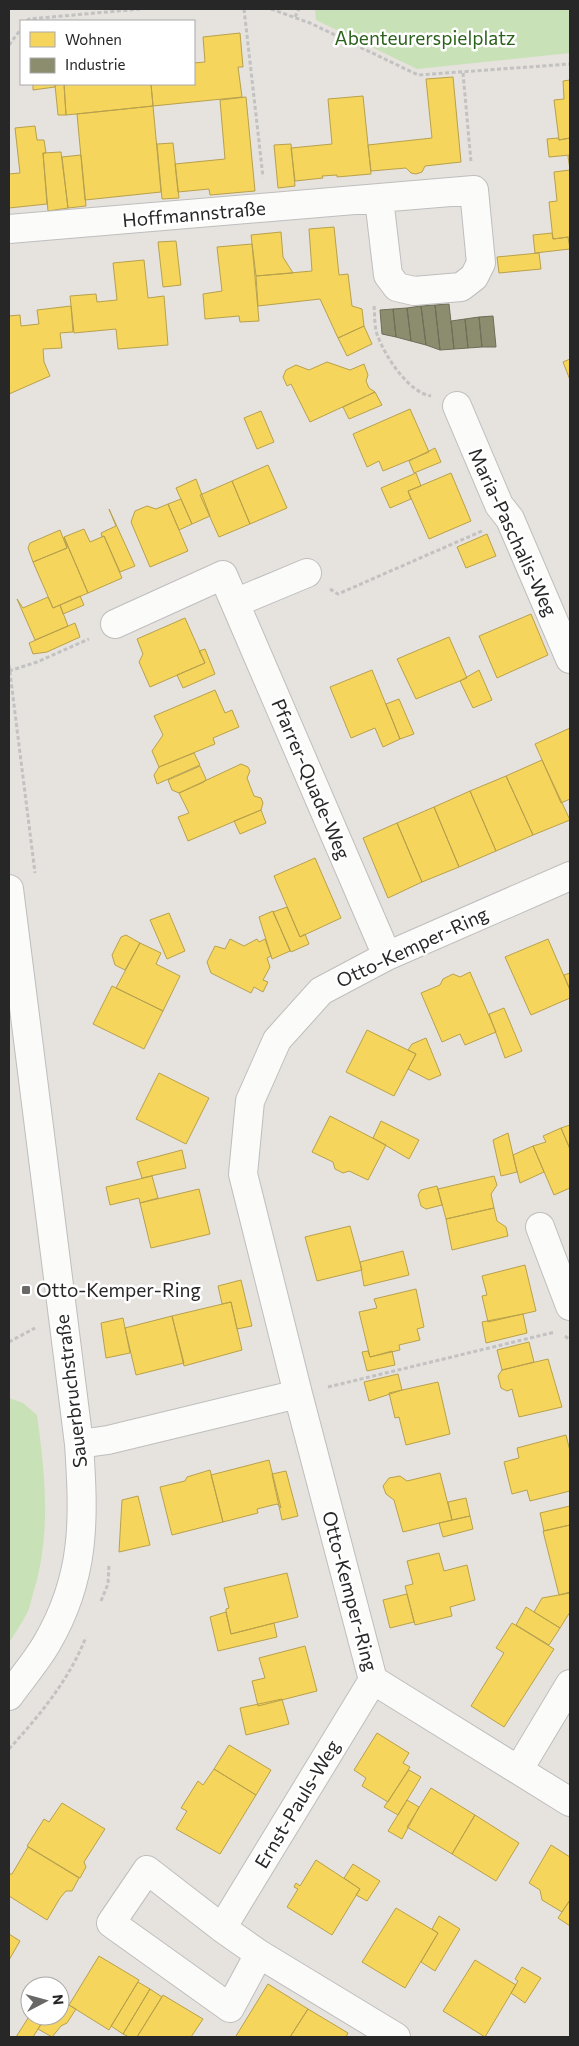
<svg xmlns="http://www.w3.org/2000/svg" width="579" height="2046" font-family="Commissioner,sans-serif">
  <style>
    .green { fill: #c8e1b6 }
    .homes { fill: #f6d55c; stroke: #b8a14c }
    .industry { fill: #8c8c6e; stroke: #6e6e59 }
    .lines { fill: none; stroke-linecap: round; stroke-linejoin: round }
    .minor-casing { stroke: #bfbebe; stroke-width: 30 }
    .path { stroke: #c2c2c2; stroke-width: 3; stroke-dasharray: 4 2.5; stroke-linecap: butt }
    .minor { stroke: #fbfbfa; stroke-width: 28 }
    .poi-dot { fill: #6a6867; stroke: #fff; stroke-width: 2 }
    .labels { text-anchor: middle; stroke-width: 5; stroke-linejoin: round; paint-order: stroke }
    .park-label { font-size: 19px; fill: #2b611b; stroke: #fff }
    .street-label { font-size: 19px; fill: #272727; stroke: #fff }
    .poi-label { font-size: 19px; fill: #272727; stroke: #fff; text-anchor: start }
  </style>
  <rect width="100%" height="100%" fill="#e6e2dd"/>
  <path class="green" d="M315,9H570V53L417,69L316,20Z
    M9,1398L23,1403L37,1415C45,1473 51,1530 35,1587C32,1595 31,1605 27,1613C22,1623 15,1633 9,1643Z"/>
  <path class="homes" d="M240,33L243,67H238L242,97L153,106L151,84H194V63L205,62L203,37Z
    M453,77L461,162L425,166L422,172L416,174L411,173L406,168L371,171L368,145L432,138L426,79Z
    M570,80V138L559,140L554,100L564,99L563,81Z
    M33,84H55V87L33,90Z
    M64,84H151L153,106L66,115Z
    M64,84L66,115H58L55,85Z
    M363,96L371,174L337,177V175L322,176L323,178L295,181L291,148L332,144L328,99Z
    M246,97L255,191L210,195L209,189L178,192L175,164L225,159L220,100Z
    M153,106L161,192L85,200L77,114Z
    M35,126L37,140H44L46,153H43L47,204L9,208V174L20,173L15,128Z
    M558,138L559,140L570,138V155L549,157L547,139Z
    M173,143L179,198L162,199L157,144Z
    M291,144L295,186L278,188L274,145Z
    M61,152L68,208L48,211L43,153Z
    M81,155L86,206L68,208L62,157Z
    M570,155V237L553,239L549,202L557,201L554,172L570,170L568,156Z
    M334,227L339,275L348,274L352,306L362,309L364,326L338,338L320,299L258,306L256,276L312,271L309,229Z
    M281,232L283,257L293,273L256,276L251,235Z
    M552,233L553,239L568,237L570,249L535,253L533,235Z
    M176,241L181,285L163,287L158,242Z
    M252,244L259,321L240,322L239,316L205,319L203,294L222,291L217,247Z
    M539,253L541,269L499,273L497,257Z
    M144,260L148,298L164,296L168,345L118,349L116,329L74,333L70,296L96,294L97,302L117,300L113,263Z
    M71,306L73,332L60,333L62,348L43,349L44,362L50,376L9,394V316L20,315L21,326L39,324L37,310Z
    M364,326L372,344L347,356L338,338Z
    M570,359V380L563,362Z
    M327,362L350,370L364,364L368,375L366,381L369,388L375,392L310,422L291,384L287,386L283,377L286,370L296,365L309,370Z
    M375,392L382,405L349,419L343,407Z
    M410,409L429,452L383,471L379,461L367,467L353,434Z
    M261,411L274,442L257,449L244,418Z
    M435,448L441,462L414,473L409,461Z
    M268,465L287,508L250,524L232,481Z
    M416,473L421,486L408,491L411,499L390,508L381,488Z
    M451,473L471,521L429,539L408,491Z
    M196,479L210,516L192,524L176,488Z
    M232,481L250,524L219,537L200,495Z
    M181,499L192,524L179,530L168,504Z
    M168,504L188,551L150,567L131,522L135,511L147,506L156,509Z
    M109,509L135,566L120,572L104,536L102,537L101,533L116,526Z
    M84,529L90,542L104,536L122,578L88,593L64,537Z
    M60,530L67,548L33,562L28,548L30,543Z
    M487,534L496,556L466,568L457,547Z
    M64,537L88,593L53,608L33,562L67,548Z
    M80,596L84,605L63,614L60,605Z
    M48,597L53,608L60,605L68,626L35,640L17,599L23,608Z
    M531,614L548,655L497,678L479,636Z
    M185,618L205,663L150,687L139,662L143,654L137,639Z
    M75,623L80,637L47,652L33,654L29,643Z
    M449,637L467,678L416,699L397,659Z
    M205,649L215,674L183,688L177,675L205,663L199,651Z
    M372,670L400,739L383,747L375,728L351,738L330,687Z
    M479,670L492,700L473,708L460,681Z
    M215,690L225,713L232,710L239,727L213,738L215,744L159,767L152,751L163,735L154,716Z
    M399,699L414,734L400,739L386,704Z
    M570,728V799L561,803L535,744Z
    M194,753L200,765L157,784L154,775L159,767Z
    M542,760L570,820L533,835L506,776Z
    M241,764L248,767L250,771L247,778L254,796L261,798L263,803L261,810L188,841L178,817L189,813L179,793Z
    M200,766L206,779L204,782L179,793L172,790L168,780Z
    M506,776L533,835L496,851L470,791Z
    M470,791L496,851L459,867L434,807Z
    M434,807L459,867L422,882L397,823Z
    M261,810L266,823L240,834L234,821Z
    M397,823L422,882L388,898L363,838Z
    M315,858L341,918L300,937L274,876Z
    M287,907L300,937L305,934L309,944L291,952L273,912Z
    M273,911L290,951L272,959L259,917Z
    M169,913L185,951L167,959L150,920Z
    M126,935L140,943L125,970L115,965L112,955L121,937Z
    M230,939L244,946L257,939L259,942L265,939L271,956L267,958L270,967L263,980L268,982L263,992L254,987L251,993L211,973L207,962L215,946L225,949Z
    M548,939L570,990V998L531,1015L505,957Z
    M140,943L161,953L156,964L180,976L163,1011L116,988Z
    M470,972L496,1032L465,1045L460,1034L442,1042L421,993L440,985L443,979L453,974L460,977Z
    M570,973V990L564,975Z
    M112,986L163,1011L144,1049L93,1024Z
    M504,1008L522,1051L505,1058L489,1014Z
    M367,1030L416,1054L394,1096L346,1072Z
    M426,1038L441,1075L429,1080L408,1069L416,1054L408,1050L412,1044Z
    M159,1073L209,1098L186,1144L136,1119Z
    M330,1116L386,1145L368,1180L349,1171L343,1173L335,1169L333,1162L312,1152Z
    M381,1121L419,1140L409,1159L373,1138Z
    M570,1125V1149L561,1128Z
    M561,1128L570,1149V1188L554,1195L533,1146L546,1142L543,1136Z
    M508,1133L517,1172L501,1176L493,1140Z
    M533,1146L544,1172L520,1183L513,1155Z
    M182,1150L186,1168L142,1178L137,1162Z
    M152,1176L158,1198L140,1203L139,1198L110,1205L106,1187Z
    M494,1176L497,1185L491,1194L494,1208L446,1219L438,1189Z
    M437,1186L442,1205L426,1209L421,1206L418,1195L421,1190Z
    M199,1189L210,1234L151,1248L140,1203Z
    M494,1208L497,1221L506,1227L508,1236L452,1250L446,1219Z
    M350,1226L362,1270L317,1281L305,1237Z
    M403,1251L409,1275L364,1286L360,1262Z
    M525,1265L536,1311L488,1322L482,1296L487,1295L482,1276Z
    M241,1280L252,1326L237,1329L231,1302L222,1304L218,1286Z
    M416,1289L424,1327L417,1329L420,1340L399,1345L400,1350L370,1357L359,1312L377,1308L374,1299Z
    M231,1302L242,1350L184,1366L172,1316Z
    M523,1314L527,1333L486,1343L482,1322Z
    M172,1316L184,1363L136,1375L125,1328Z
    M123,1318L130,1353L106,1358L101,1323Z
    M529,1342L534,1362L502,1370L497,1350Z
    M368,1351L370,1357L392,1351L395,1365L367,1371L362,1352Z
    M548,1359L562,1407L519,1417L512,1389L507,1391L501,1388L498,1376L502,1370Z
    M398,1374L402,1390L369,1401L364,1382Z
    M438,1382L450,1434L406,1445L399,1417L395,1418L389,1393Z
    M566,1435L570,1451V1491L530,1501L527,1490L512,1494L504,1462L519,1458L517,1448Z
    M269,1460L281,1508L277,1504L257,1509L258,1513L223,1522L211,1475Z
    M210,1470L223,1522L172,1535L160,1487L185,1481L187,1477Z
    M286,1471L298,1516L282,1520L272,1474Z
    M440,1473L452,1520L403,1532L394,1500L386,1494L383,1486L389,1478L400,1476L407,1481Z
    M138,1496L150,1545L119,1552L122,1500Z
    M466,1498L470,1516L452,1520L448,1502Z
    M570,1506V1525L544,1531L540,1513Z
    M470,1516L473,1529L443,1537L439,1523Z
    M570,1525V1592L559,1595L543,1531Z
    M439,1553L444,1571L467,1565L475,1600L450,1607L452,1616L415,1625L405,1586L413,1584L407,1561Z
    M287,1573L298,1617L231,1634L226,1612V1609L229,1608L224,1588Z
    M570,1593V1612L560,1628L534,1612L542,1598Z
    M407,1594L414,1622L390,1628L383,1600Z
    M526,1607L560,1628L549,1645L516,1625Z
    M226,1612L231,1634L274,1623L277,1637L218,1651L210,1617Z
    M512,1623L554,1649L504,1727L471,1706L504,1653L496,1648Z
    M305,1646L317,1691L258,1706L252,1681L265,1678L259,1658Z
    M282,1699L289,1724L246,1735L240,1708Z
    M377,1733L409,1753L403,1763L410,1767L388,1802L362,1786L366,1778L354,1770Z
    M229,1745L271,1770L256,1795L214,1769Z
    M214,1769L256,1795L220,1854L176,1829L187,1811L181,1808L198,1781L203,1785Z
    M409,1770L421,1777L398,1815L384,1807Z
    M431,1788L475,1815L452,1854L407,1827Z
    M407,1800L419,1807L402,1839L388,1831Z
    M62,1803L105,1829L84,1862L86,1867L80,1878L27,1846L44,1819L49,1822Z
    M475,1815L519,1843L496,1881L452,1854Z
    M551,1845L570,1857V1900L562,1912L542,1900L540,1890L529,1883Z
    M28,1847L79,1878L72,1891H66L60,1898L47,1920L9,1896V1874H12Z
    M316,1860L360,1889L332,1935L287,1907L298,1889L294,1887L296,1883L300,1886Z
    M353,1864L380,1881L367,1901L356,1895L360,1889L344,1878Z
    M570,1900V1926L558,1918Z
    M396,1908L438,1933L405,1988L362,1962Z
    M439,1916L460,1929L435,1971L421,1962L438,1933L432,1929Z
    M9,1934L20,1941L9,1960Z
    M99,1956L139,1980L109,2030L69,2005Z
    M475,1960L516,1985L485,2037L443,2011Z
    M522,1967L541,1978L525,2003L511,1993L518,1981L515,1979Z
    M138,1982L150,1989L123,2034L111,2026Z
    M268,1984L308,2009L290,2037H238L236,2036Z
    M150,1989L162,1997L137,2037H129L123,2034Z
    M163,1995L203,2019L191,2037H137Z
    M60,2000L76,2009L67,2023L61,2026L52,2037L38,2029L46,2016H60Z
    M308,2009L348,2033L346,2037H290Z
    M30,2015L42,2023L38,2029L33,2037H16Z"/>
  <path class="industry" d="M449,304L454,349L440,350L435,305Z
    M435,305L440,350L426,345L421,306Z
    M421,306L426,345L411,341L407,308Z
    M407,308L411,341L396,337L393,309Z
    M393,309L396,337L382,334L380,310Z
    M493,316L496,347H482L479,317Z
    M479,317L482,347L468,348L465,319Z
    M465,319L468,348L454,349L451,321Z"/>
  <g class="lines">
    <defs>
      <path id="minor" d="M9,229L474,190L481,263L474,277L461,287L414,291L397,287L388,275L379,199
        M457,406L499,505L510,519L570,659
        M307,573L235,603L387,956
        M115,624L223,575L235,603
        M570,876L387,956L321,991L277,1040L250,1101L243,1174L298,1394L373,1680L570,1802
        M9,889L79,1444C84,1519 86,1576 47,1643C36,1662 21,1679 9,1696
        M540,1227L570,1306
        M79,1444L108,1440L298,1394
        M373,1680L222,1928L259,1954L396,2037
        M519,1769L570,1684
        M222,1928L147,1870L111,1923L230,2008L259,1954"/>
    </defs>
    <use href="#minor" class="minor-casing"/>
    <path class="path" d="M244,9L263,177
      M271,9L310,23L418,75L570,64
      M295,17L299,9
      M27,21L29,19L140,9
      M9,45L21,29
      M463,73L471,162
      M374,306C375,315 374,328 378,337C386,357 408,392 431,396
      M330,589L338,594L482,531
      M9,665L35,873
      M9,671L37,662L89,639
      M565,1336L570,1340
      M9,1342L35,1328
      M328,1387L555,1332
      M101,1601L108,1584L109,1564
      M9,1749C40,1715 69,1680 86,1637"/>
    <use href="#minor" class="minor"/>
  </g>
  <rect class="poi-dot" x="21" y="1285" width="10" height="10" rx="2.5"/>
  <g class="labels">
    <g class="park-label">
      <text x="425" y="45">Abenteurerspielplatz</text>
    </g>
    <g class="street-label">
      <text transform="translate(194 214) rotate(-5)" y="7">Hoffmannstraße</text>
      <text transform="translate(513 532) rotate(65)" y="7">Maria-Paschalis-Weg</text>
      <text transform="translate(311 779) rotate(67)" y="7">Pfarrer-Quade-Weg</text>
      <text transform="translate(412 947) rotate(-25)" y="7">Otto-Kemper-Ring</text>
      <text transform="translate(71 1391) rotate(-97)" y="7">Sauerbruchstraße</text>
      <text transform="translate(350 1591) rotate(75)" y="7">Otto-Kemper-Ring</text>
      <text transform="translate(297 1804) rotate(-59)" y="7">Ernst-Pauls-Weg</text>
    </g>
    <g class="poi-label">
      <text x="36" y="1297">Otto-Kemper-Ring</text>
    </g>
  </g>
  <rect width="579" height="2046" fill="none" stroke="#272727" stroke-width="20"/>
  <rect x="20" y="20" width="175" height="65" fill="#ffffff" stroke="#a9a9a9"/>
  <rect x="30" y="32" width="25" height="15" fill="#f6d55c" stroke="#a9a9a9"/>
  <text x="65" y="45" font-size="15" fill="#272727">Wohnen</text>
  <rect x="30" y="58" width="25" height="15" fill="#8c8c6e" stroke="#a9a9a9"/>
  <text x="65" y="70" font-size="15" fill="#272727">Industrie</text>
  <g transform="translate(45 2001) rotate(84)"><circle r="24" fill="#ffffff" stroke="#a9a9a9"/>
  <path d="M0-4L9 19L0 12L-9 19Z" fill="#6a6867"/>
  <text y="-8" font-size="14" font-weight="bold" text-anchor="middle" fill="#272727">N</text>
  </g>
</svg>
